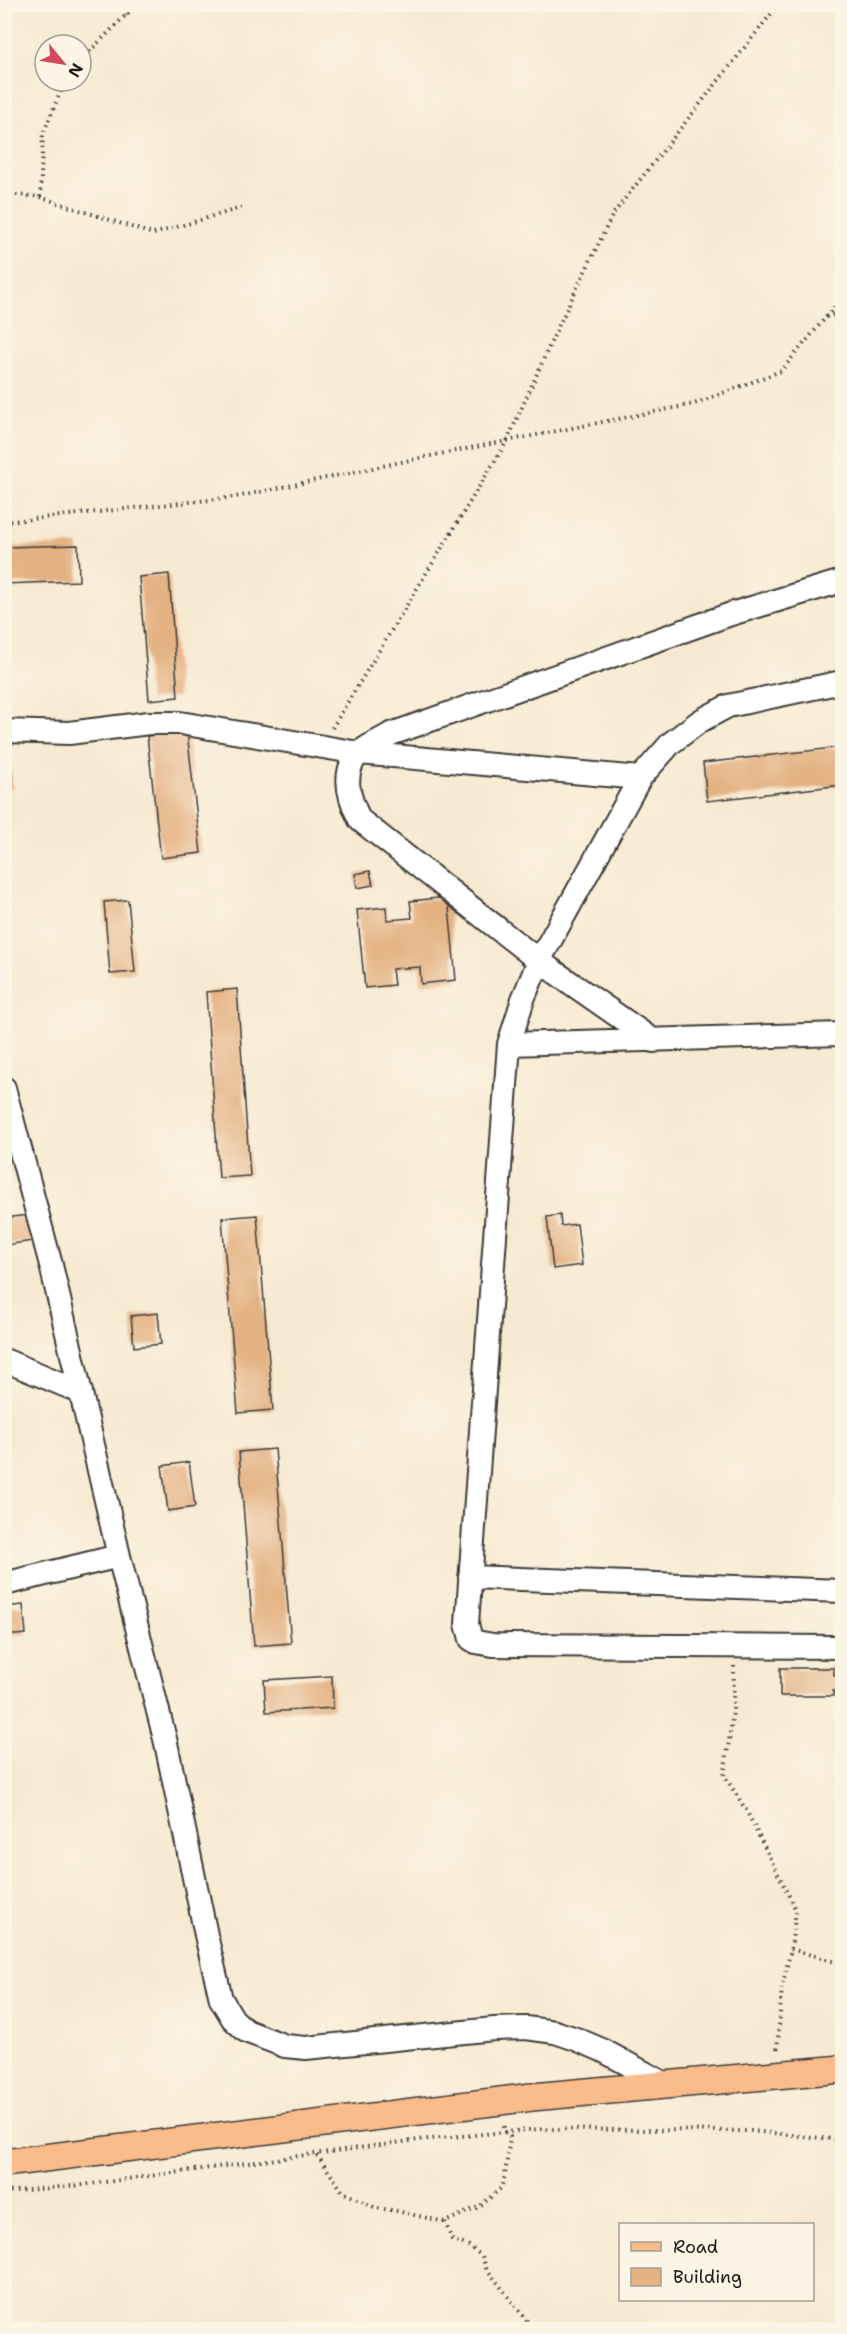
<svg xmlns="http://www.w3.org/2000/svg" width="847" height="2334" font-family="'Shantell Sans',sans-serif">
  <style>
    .building { fill: #e4b283 }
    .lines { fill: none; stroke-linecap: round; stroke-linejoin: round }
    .minor-casing { stroke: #3d3b37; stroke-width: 26 }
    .major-casing { stroke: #3d3b37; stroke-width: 30 }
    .path { stroke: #3d3b37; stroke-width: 4; stroke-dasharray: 1.5 4.5; stroke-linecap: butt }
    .minor { stroke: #fff; stroke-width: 22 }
    .major { stroke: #fabc8b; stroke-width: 27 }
  </style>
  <rect width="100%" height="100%" fill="#fcf5e5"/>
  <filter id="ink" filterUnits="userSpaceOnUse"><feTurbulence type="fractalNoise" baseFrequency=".0167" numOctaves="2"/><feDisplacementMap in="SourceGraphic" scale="12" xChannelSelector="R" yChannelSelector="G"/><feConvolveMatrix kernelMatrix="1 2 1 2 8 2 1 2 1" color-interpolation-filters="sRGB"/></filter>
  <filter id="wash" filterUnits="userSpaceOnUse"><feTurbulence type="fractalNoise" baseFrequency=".008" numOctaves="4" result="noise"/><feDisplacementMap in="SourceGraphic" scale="24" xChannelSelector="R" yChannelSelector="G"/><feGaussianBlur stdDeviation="1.35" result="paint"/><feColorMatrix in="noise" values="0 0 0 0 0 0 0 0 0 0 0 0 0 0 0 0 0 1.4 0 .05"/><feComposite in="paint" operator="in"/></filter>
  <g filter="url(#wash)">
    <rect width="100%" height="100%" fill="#f7ead2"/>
    <g id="blocks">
      <path class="building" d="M78,545L79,581L4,584V547Z
        M169,574L178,697L149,700L139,577Z
        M187,732L201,853L161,858L147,736Z
        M842,747V785L707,801L703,763Z
        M4,750H9L13,788L4,789Z
        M370,871L373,885L357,888L355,874Z
        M448,897L456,980L421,984L420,967L392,969L394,985L365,988L357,910L386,907L387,920L412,918L410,901Z
        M128,900L135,972L110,974L104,902Z
        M237,989L250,1176L219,1178L206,992Z
        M36,1214L39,1240L6,1245L4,1218Z
        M257,1215L273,1410L238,1413L222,1218Z
        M560,1215L561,1226L577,1224L582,1265L553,1269L547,1217Z
        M158,1313L161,1344L134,1347L131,1316Z
        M275,1449L291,1643L254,1646L239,1452Z
        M189,1462L195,1507L168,1511L162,1466Z
        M23,1605L26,1634L4,1636V1607Z
        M780,1668H834V1675H842V1691H833V1696H780Z
        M332,1676L333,1708L266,1712L264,1680Z"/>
    </g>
  </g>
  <g filter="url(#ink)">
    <use href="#blocks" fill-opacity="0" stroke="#3d3b37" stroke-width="1.5"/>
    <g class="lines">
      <defs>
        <path id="minor" d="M4,731L69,733L149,723H180L359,753L640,778
          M842,1034L509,1044L467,1624L471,1639L476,1642L493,1645L842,1647
          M654,1041L539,961L360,820C349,799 341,774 358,754C366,746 381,740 391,734L731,614L842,581
          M509,1044L523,999L539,961L640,778L671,743L700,721L728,706L842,682
          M4,1088L51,1265L119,1556L166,1743L206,1935L221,1999L233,2019L246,2031L285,2046L306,2048L494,2029L526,2028L555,2032L576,2039L602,2050L665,2084
          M4,1360L81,1392
          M470,1577L842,1591
          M4,1584L119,1556"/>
        <path id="major" d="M4,2163L532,2097L842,2069"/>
      </defs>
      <use href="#minor" class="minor-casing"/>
      <use href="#major" class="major-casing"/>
      <path class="path" d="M126,16L128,4
        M81,60L137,4
        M4,194L40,197L153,234L244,207
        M40,197L43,134L65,81
        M826,317L842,313
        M4,522L236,497L425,457L694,404L781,371L842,298
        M332,728L507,441L557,329L613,214L779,4
        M734,1666L733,1712L724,1775L746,1810L796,1910L791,1949L782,1987L777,2052
        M791,1949L842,1964
        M317,2155L343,2192L376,2208L392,2210L445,2222L480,2206L501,2188L505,2175L510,2137L505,2132L503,2122
        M4,2192L83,2185L418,2140L539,2129L751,2131L842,2140
        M445,2222L452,2240L469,2246L482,2256L486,2268L534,2330"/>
      <use href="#minor" class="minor"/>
      <use href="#major" class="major"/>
    </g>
  </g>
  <rect width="847" height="2334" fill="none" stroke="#fcf5e5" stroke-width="24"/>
  <rect x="619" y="2223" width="195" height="78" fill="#fcf5e5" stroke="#a29e95" stroke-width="1.5"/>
  <rect x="631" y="2242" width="30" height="9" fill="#fabc8b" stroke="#a29e95" stroke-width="1.5"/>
  <text x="673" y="2253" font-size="18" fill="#1c1c1c">Road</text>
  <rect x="631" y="2268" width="30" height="18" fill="#e4b283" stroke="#a29e95" stroke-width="1.5"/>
  <text x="673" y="2283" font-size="18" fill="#1c1c1c">Building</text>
  <g transform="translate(63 63) rotate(120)"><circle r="28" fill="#fcf5e5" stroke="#a29e95" stroke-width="1.5"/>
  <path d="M0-4.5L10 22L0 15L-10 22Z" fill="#d1495b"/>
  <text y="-9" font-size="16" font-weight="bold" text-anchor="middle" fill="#1c1c1c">N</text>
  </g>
</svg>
